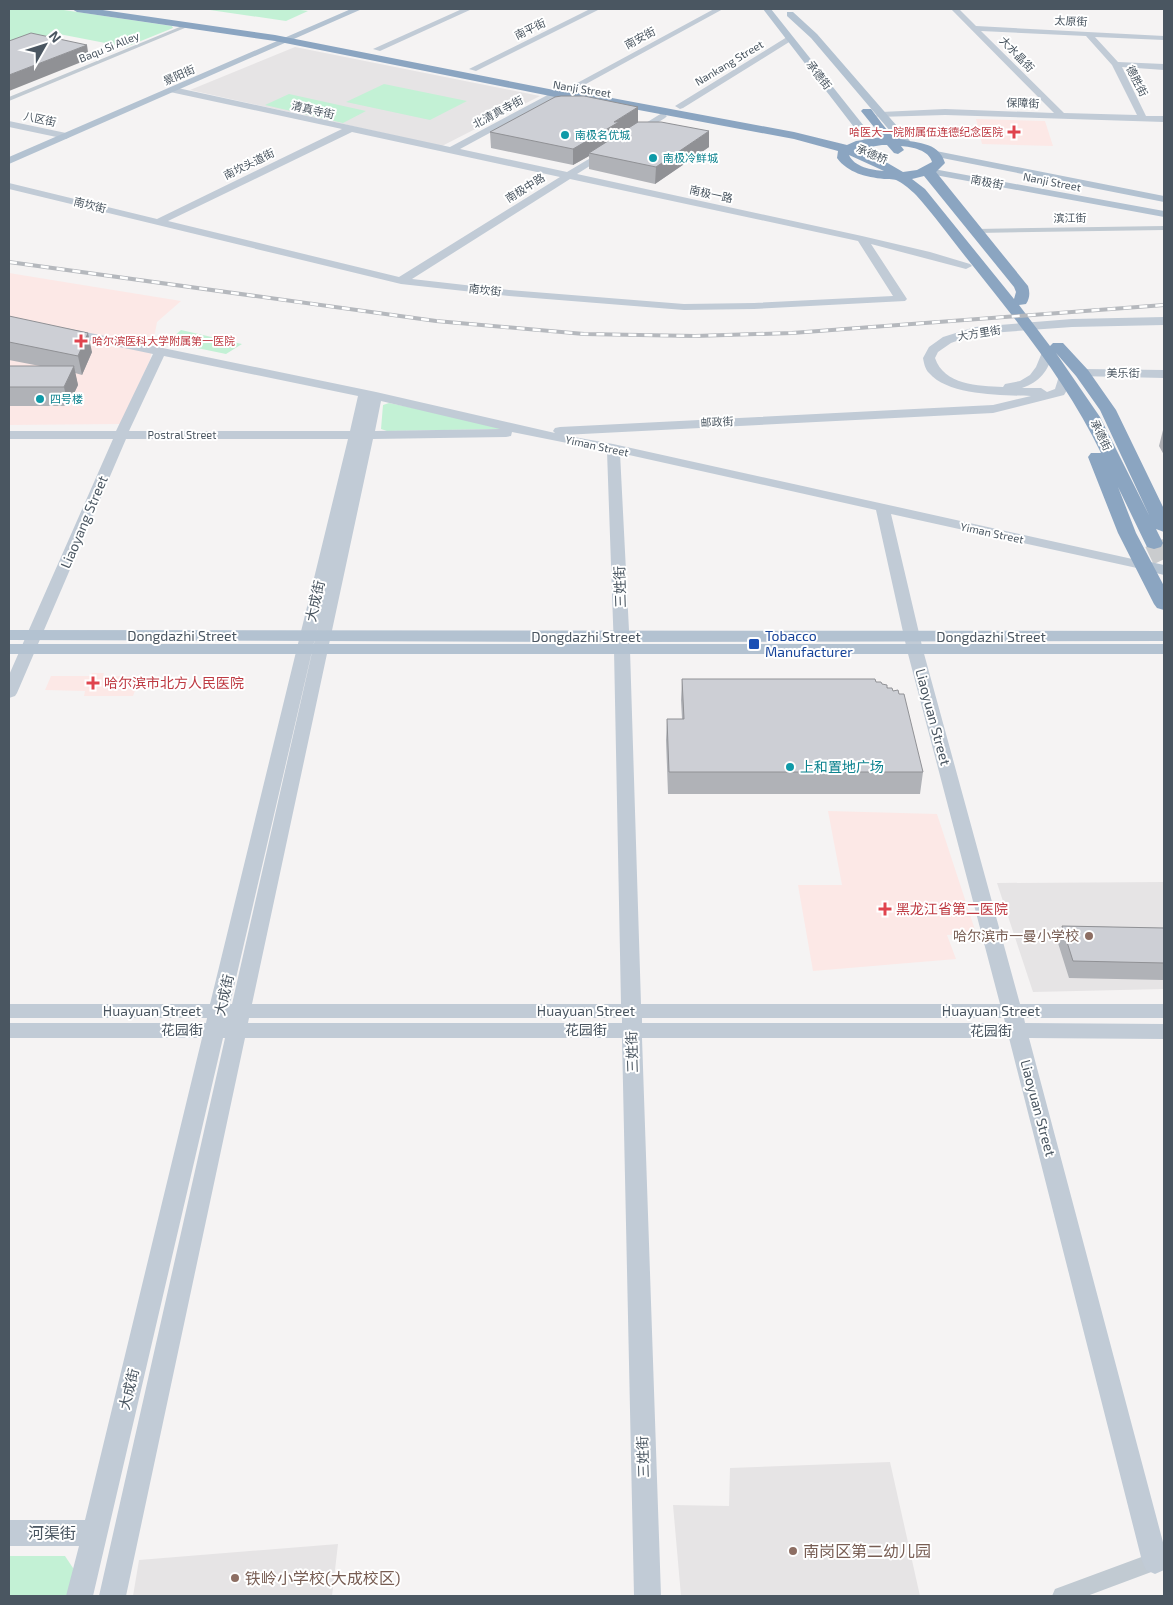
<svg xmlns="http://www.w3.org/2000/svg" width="1173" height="1605" font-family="'Exo 2','Noto Sans SC',sans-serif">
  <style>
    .education { fill: #e6e4e5 }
    .medical { fill: #fce8e6 }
    .green { fill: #c3f1d5 }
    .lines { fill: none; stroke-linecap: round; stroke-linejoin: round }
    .highway-tunnel { stroke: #caccce; stroke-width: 19; stroke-dasharray: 19 9; stroke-linecap: butt }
    .street { fill: #c1cad2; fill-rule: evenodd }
    .secondary { fill: #c1cbd6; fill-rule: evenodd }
    .primary { fill: #b3c2d1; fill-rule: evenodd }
    .highway { fill: #8ba5c1; fill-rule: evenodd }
    .rail-casing { stroke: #b5b8bd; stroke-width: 4 }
    .rail { stroke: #fff; stroke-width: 2.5; stroke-dasharray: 8; stroke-linecap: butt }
    .wall { fill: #b0b2b7 }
    .shaded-wall { fill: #909195 }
    .building { fill: #cdcfd5; stroke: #909195 }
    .health-dot { fill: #e0444e; stroke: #fff; stroke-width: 2 }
    .culture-dot { fill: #0f9aa8; stroke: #fff; stroke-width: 2 }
    .transit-dot { fill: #1a4fb4; stroke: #fff; stroke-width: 2 }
    .education-dot { fill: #8d6e63; stroke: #fff; stroke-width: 2 }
    .labels { text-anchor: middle; stroke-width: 4; stroke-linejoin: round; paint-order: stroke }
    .far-street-label { font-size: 11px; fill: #4a5661; stroke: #fff }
    .far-health-label { font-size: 11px; fill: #be3a42; stroke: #fff; text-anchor: end }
    .far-culture-label { font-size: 11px; fill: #0d838f; stroke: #fff; text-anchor: start }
    .street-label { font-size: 14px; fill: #4a5661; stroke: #fff }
    .transit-label { font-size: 14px; fill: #164399; stroke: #fff; text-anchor: start }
    .health-label { font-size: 14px; fill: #be3a42; stroke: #fff; text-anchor: start }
    .culture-label { font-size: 14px; fill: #0d838f; stroke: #fff; text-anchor: start }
    .education-label { font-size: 14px; fill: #785e54; stroke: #fff; text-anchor: end }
    .near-street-label { font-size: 16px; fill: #4a5661; stroke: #fff }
    .near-education-label { font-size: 16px; fill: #785e54; stroke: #fff; text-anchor: start }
  </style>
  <rect width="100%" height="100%" fill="#f5f3f3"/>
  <path class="education" d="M295,47L540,96L442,146L190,90Z
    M1164,882V989L1033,992L997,883Z
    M890,1462L920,1596H681L673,1505L729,1506L730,1468Z
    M338,1544L332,1596H133L139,1560Z"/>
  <path class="medical" d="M976,119L1045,121L1053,146L982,144Z
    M9,273L181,301L157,322L150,360L121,424L9,425Z
    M92,673H104L103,676H140L133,696H84L85,691L45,690L51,676H91Z
    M828,811L937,814L976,933L947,935L956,959L813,971L798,885H842Z"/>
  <path class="green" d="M9,9H57L172,26L173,28L126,47L59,34L9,52Z
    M203,9H294L308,11L286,21Z
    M384,84L467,101L430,120L346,102Z
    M289,94L366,111L343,123L265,105Z
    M181,330L242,344L226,354L168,342Z
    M389,403L501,426V429L387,431L381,429L383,405Z
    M9,1556H65L79,1577L74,1596H9Z"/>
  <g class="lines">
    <path class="highway-tunnel" d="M1154,543L1164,564"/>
    <path class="street" d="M187,24L192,25L9,101V97Z
      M1164,226V230L976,233L972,231L976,229Z
      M1155,1552L1162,1554L1164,1560L1162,1568L1087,1596H1052L1055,1589Z"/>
    <path class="secondary" d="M462,9H472L380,51L373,49Z
      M590,9H600L476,71L469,69Z
      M714,9H723L575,90L572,91L568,88Z
      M951,9H959L976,26L1164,36V40L1095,37L1118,62L1164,64V70L1122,67L1146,116H1164V122L945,115L878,117L876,115L881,112L945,109L1054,113ZM981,31L1086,36L1112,65L1137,115L1064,113Z
      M787,37L794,39L683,108L680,109L675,106Z
      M173,87L450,147L557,90L561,93L560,95L460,149L567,172L609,147L614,150L612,152L577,174L862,236L930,252L970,264L972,266L966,269L871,244L907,299L905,301L754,309L684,310L509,296L401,284L9,189V183L157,219L342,129L170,92V88ZM352,132L560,177L399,277L168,221ZM570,179L858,241L893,296L754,303L684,304L509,290L412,279Z
      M662,113L667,116L665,118L636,136L633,137L628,134Z
      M9,121L66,133L71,136L66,139L9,127Z
      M1164,317V325L1072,327L976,334L951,343L938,352L935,358C944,385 978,386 1003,387L1005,384L1020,381L1030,375L1036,367L1043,350L1047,349L1053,353C1048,371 1040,382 1022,388H1041L1047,392L1055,389L1060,373L1064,372L1070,376L1069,387L1064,395L993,413L563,435L613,444L1146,562L1151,563L1153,566L1151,569L1146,570L891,514L923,650L1020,1004H1164V1018H1024L1025,1023L1164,1024V1039L1029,1038L1164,1546V1570L1155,1574L1146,1570L1142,1561L1009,1038H642L661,1596H634L622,1038H245L126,1596H99L225,1038H223L93,1596H66L79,1546H9V1520H85L202,1038H9V1023H206L207,1018H9V1004H210L348,439H126L17,693L15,696L9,698V675L113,439H9V431H116L153,354L62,335L60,332L62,329L66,328L376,392L555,433L553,431L555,428L560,427L993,405L1031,396C1002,395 949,396 929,373C925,369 924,363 923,358L929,347L943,337L975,327L1072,319ZM164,356L358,396L350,431H129ZM381,401L500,429L375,431ZM512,432L607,451L614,650L621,1004H252L373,439L506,437L511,436ZM620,453L876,510L907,650L1000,1004H641L630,650ZM320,617L232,1004H230ZM249,1018H622V1023H248ZM642,1018H1004L1005,1023H642Z
      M1082,369L1164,370V378L1078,376L1076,373L1078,370Z"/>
    <path class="primary" d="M351,9H362L9,164V157Z
      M763,9H771L875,140V144H867Z
      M787,12H793L817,34L910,141V145H902L811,38L787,16Z
      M936,151L1164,196V202L932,156L931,154L932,152Z
      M928,168L1164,211V217L924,173L923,171L924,169Z
      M1146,561L1164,565V575L1140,569L1138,566L1140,563Z
      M9,630L1164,631V641L622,642L9,640Z
      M9,644H1164V654H9Z"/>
    <path class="highway" d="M72,9H96L275,35L554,90L596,95L794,132L847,145L856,141L882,137L861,111L863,109H871C876,115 890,136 896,138C915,144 938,140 945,163L936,172L1028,286C1030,292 1030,298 1026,304L1019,305L1050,346L1053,343H1063L1088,370L1116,410L1164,509V532L1156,529L1163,543L1161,547L1154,549L1147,547L1118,487L1136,533L1164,586V610L1157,608L1154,604L1118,533L1088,457L1091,453H1101C1068,384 1020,325 973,266C954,243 936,217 916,195C911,190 904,184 898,181C895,179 888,179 884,179C866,177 848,173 837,158L838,151L794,139L596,102L574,99L570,100L275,41L77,12ZM882,145H887L894,153L898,154L904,150L901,146C912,147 929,150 932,162L917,170L903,172L879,158L858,149ZM849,155L884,171C872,170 854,167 849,155ZM924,176L1014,287L1016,292L1014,299L925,189L912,179ZM1056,353L1076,376L1100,410L1149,515L1100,417Z"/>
    <defs>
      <path id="rail" d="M9,262L436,321L584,334L695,336L792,333L1164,305"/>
    </defs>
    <use href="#rail" class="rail-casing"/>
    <use href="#rail" class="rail"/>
  </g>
  <path class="wall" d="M638,122L709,147L655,184L589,169V156L573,165L491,148L490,132Z
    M9,316L92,352L82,375L75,373L78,385L68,406H9V367L40,366L9,360Z
    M1164,426V455L1159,446Z
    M682,679L876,682L882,684L893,691L923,772L920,794H668L666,740L667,719H682L681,700Z
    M1062,926L1164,928V980L1069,978L1058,943Z"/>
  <path class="shaded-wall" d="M87,45L89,59L9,91V75Z
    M638,107V123L589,153V156L573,165V149L614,122Z
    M709,131V147L655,184L656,167Z
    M88,333L92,352L82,375L78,356Z
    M74,366L78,385L68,406L64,387Z"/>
  <path class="building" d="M31,33L87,45L9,75V41Z
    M561,96H584L638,107L614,122H619L573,149L490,132L555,97Z
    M638,122H661L709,131L656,167L589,153Z
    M9,316L88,333L78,356L9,342Z
    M9,366H74L64,387H9Z
    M682,679H875L876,682H881L882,684L887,685V688H892L893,691L898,690L899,694H904L923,772H669L667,719H684Z
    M1062,926L1164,928V963L1073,961Z"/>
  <g class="health-dot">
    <path d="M1011.5 124.5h5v5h5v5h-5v5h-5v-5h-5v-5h5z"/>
    <path d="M78.5 333.5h5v5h5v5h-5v5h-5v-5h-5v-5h5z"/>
    <path d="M90.5 675.5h5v5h5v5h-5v5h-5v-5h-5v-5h5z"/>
    <path d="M882.5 901.5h5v5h5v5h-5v5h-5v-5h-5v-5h5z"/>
  </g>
  <g class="culture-dot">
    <circle cx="565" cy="135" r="5"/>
    <circle cx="653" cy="158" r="5"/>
    <circle cx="40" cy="399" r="5"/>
    <circle cx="790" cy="767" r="5"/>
  </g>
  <rect class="transit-dot" x="748" y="638" width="12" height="12" rx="2.5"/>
  <g class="education-dot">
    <circle cx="1089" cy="936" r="5"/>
    <circle cx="793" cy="1551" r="5"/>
    <circle cx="235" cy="1578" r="5"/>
  </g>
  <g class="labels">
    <g class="far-street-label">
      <text transform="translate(1071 21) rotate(3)" y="4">太原街</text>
      <text transform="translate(530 29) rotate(-26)" y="4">南平街</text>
      <text transform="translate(640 38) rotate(-28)" y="4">南安街</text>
      <text transform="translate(109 47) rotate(-22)" y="4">Baqu Si Alley</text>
      <text transform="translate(1017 54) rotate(46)" y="4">大水晶街</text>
      <text transform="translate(729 63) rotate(-31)" y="4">Nankang Street</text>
      <text transform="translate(179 75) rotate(-24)" y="4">景阳街</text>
      <text transform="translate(819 75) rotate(52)" y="4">承德街</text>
      <text transform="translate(1137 81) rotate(63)" y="4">德胜街</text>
      <text transform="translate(582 89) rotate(9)" y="4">Nanji Street</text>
      <text transform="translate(1023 103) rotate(2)" y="4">保障街</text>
      <text transform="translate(313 110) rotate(13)" y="4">清真寺街</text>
      <text transform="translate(498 112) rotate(-28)" y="4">北清真寺街</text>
      <text transform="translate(40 119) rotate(12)" y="4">八区街</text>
      <text transform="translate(872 154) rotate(22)" y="4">承德桥</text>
      <text transform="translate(249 164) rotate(-26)" y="4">南坎头道街</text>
      <text transform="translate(987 182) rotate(11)" y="4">南极街</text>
      <text transform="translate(1052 182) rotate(11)" y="4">Nanji Street</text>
      <text transform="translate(525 188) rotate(-32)" y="4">南极中路</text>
      <text transform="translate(711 194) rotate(12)" y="4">南极一路</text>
      <text transform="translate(90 205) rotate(14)" y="4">南坎街</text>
      <text transform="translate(1070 218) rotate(-1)" y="4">滨江街</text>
      <text transform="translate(485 290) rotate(6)" y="4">南坎街</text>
      <text transform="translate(979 333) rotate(-9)" y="4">大方里街</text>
      <text x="1123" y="377">美乐街</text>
      <text transform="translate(717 422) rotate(-3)" y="4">邮政街</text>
      <text x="182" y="439">Postral Street</text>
      <text transform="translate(1101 435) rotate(64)" y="4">承德街</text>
      <text transform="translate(597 446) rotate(12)" y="4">Yiman Street</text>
      <text transform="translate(992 533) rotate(12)" y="4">Yiman Street</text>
    </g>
    <g class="far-health-label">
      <text x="1003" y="136">哈医大一院附属伍连德纪念医院</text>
      <text x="92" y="345" text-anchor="start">哈尔滨医科大学附属第一医院</text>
    </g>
    <g class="far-culture-label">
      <text x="575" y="139">南极名优城</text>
      <text x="663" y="162">南极冷鲜城</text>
      <text x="50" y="403">四号楼</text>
    </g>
    <g class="street-label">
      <text transform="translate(84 522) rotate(-67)" y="5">Liaoyang Street</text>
      <text transform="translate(620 587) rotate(-92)" y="5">三姓街</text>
      <text transform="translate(315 601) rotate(-77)" y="5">大成街</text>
      <text x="182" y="641">Dongdazhi Street</text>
      <text x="586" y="642">Dongdazhi Street</text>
      <text x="991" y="642">Dongdazhi Street</text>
      <text transform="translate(933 717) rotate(75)" y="5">Liaoyuan Street</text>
      <text transform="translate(224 995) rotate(-77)" y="5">大成街</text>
      <text x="152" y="1016">Huayuan Street</text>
      <text x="586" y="1016">Huayuan Street</text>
      <text x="991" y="1016">Huayuan Street</text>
      <text x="182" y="1035">花园街</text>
      <text x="586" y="1035">花园街</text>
      <text x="991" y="1036">花园街</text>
      <text transform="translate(632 1052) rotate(-92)" y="5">三姓街</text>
      <text transform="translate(1038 1108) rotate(75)" y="5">Liaoyuan Street</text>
      <text transform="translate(129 1389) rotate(-76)" y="5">大成街</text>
      <text transform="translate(643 1457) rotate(-92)" y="5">三姓街</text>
    </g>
    <g class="transit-label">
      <text x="765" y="641">Tobacco<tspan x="765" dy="16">Manufacturer</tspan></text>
    </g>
    <g class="health-label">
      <text x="104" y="688">哈尔滨市北方人民医院</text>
      <text x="896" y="914">黑龙江省第二医院</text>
    </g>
    <g class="culture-label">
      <text x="800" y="772">上和置地广场</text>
    </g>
    <g class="education-label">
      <text x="1079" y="941">哈尔滨市一曼小学校</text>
    </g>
    <g class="near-street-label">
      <text x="52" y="1539">河渠街</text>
    </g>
    <g class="near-education-label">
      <text x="803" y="1557">南岗区第二幼儿园</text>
      <text x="245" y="1584">铁岭小学校(大成校区)</text>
    </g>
  </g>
  <rect width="1173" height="1605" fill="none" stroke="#4a5661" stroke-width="20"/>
  <g transform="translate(45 45) rotate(51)" stroke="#ffffff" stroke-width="4" paint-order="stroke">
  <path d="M0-4L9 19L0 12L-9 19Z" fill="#4a5661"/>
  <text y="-8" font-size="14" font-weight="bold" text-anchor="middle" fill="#4a5661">N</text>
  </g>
</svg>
